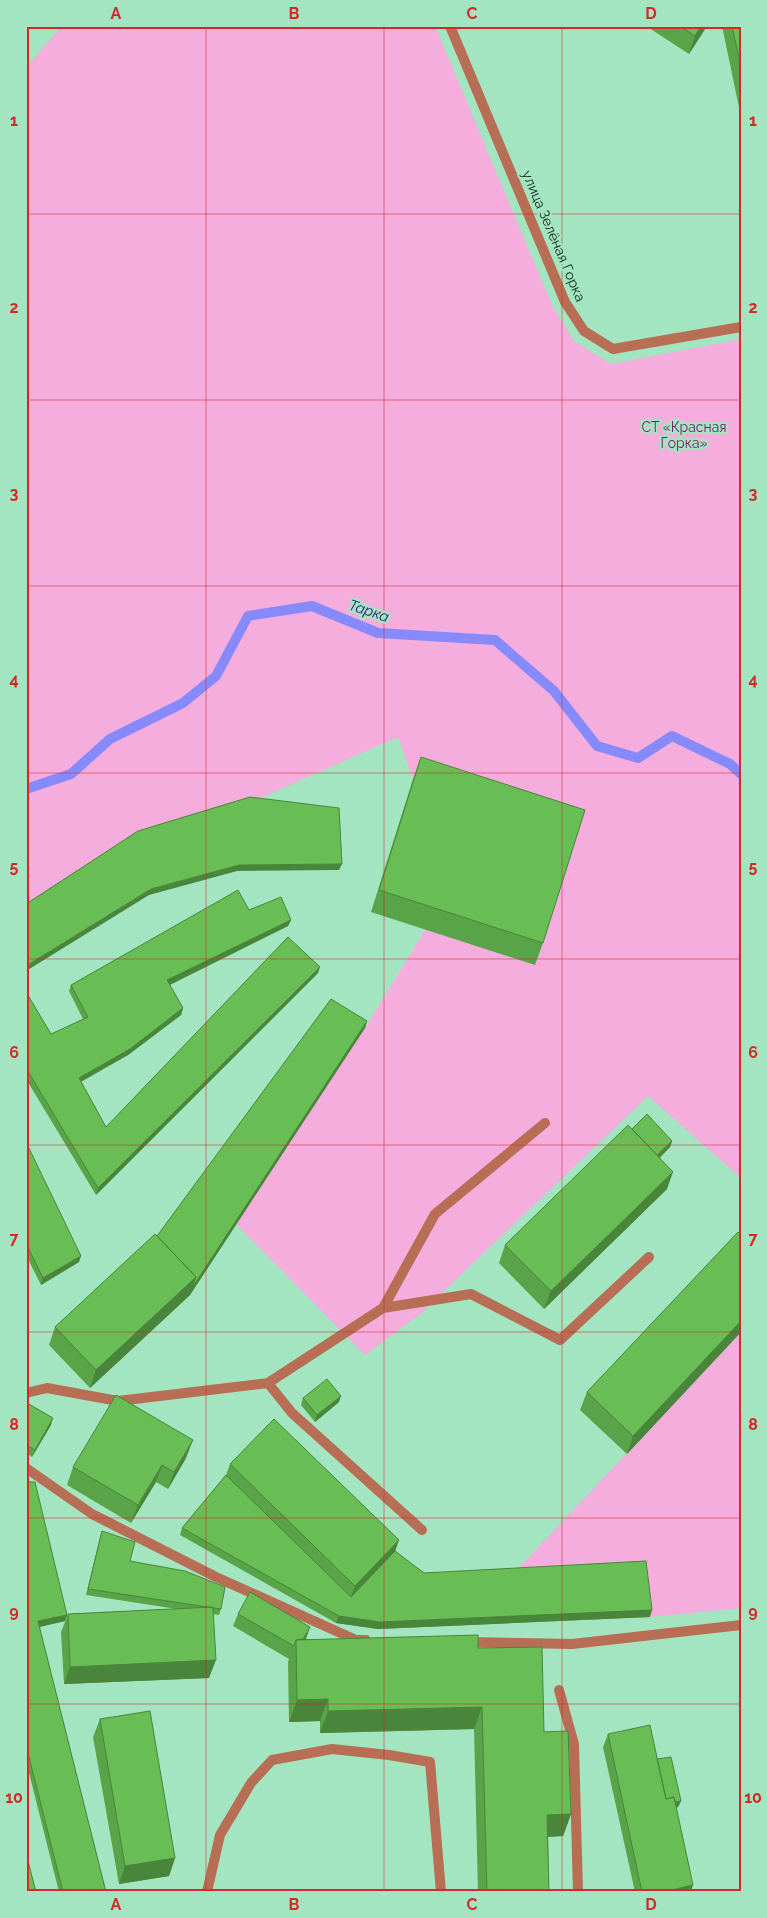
<svg xmlns="http://www.w3.org/2000/svg" width="767" height="1918" font-family="Raleway,sans-serif">
  <style>
    .green { fill: #f5addd }
    .lines { fill: none; stroke-linecap: round; stroke-linejoin: round }
    .stream { stroke: #878afc; stroke-width: 10 }
    .service { stroke: #b76e54; stroke-width: 10 }
    .minor { stroke: #b76e54; stroke-width: 10 }
    .wall { fill: #59a348 }
    .shaded-wall { fill: #49853b }
    .building { fill: #68be54; stroke: #49853b }
    .grid { fill: none; stroke: #d62828; stroke-width: 1; stroke-opacity: 0.55 }
    .labels { text-anchor: middle; stroke-width: 4.5; stroke-linejoin: round; paint-order: stroke }
    .street-label { font-size: 14px; fill: #0c271a; stroke: #a4e5c1 }
    .park-label { font-size: 14px; fill: #7d1965; stroke: #a4e5c1 }
    .water-label { font-size: 15px; font-style: italic; fill: #271579; stroke: #a4e5c1 }
    .neatline { fill: none; stroke: #d62828; stroke-width: 2 }
    .grid-label { font-size: 16px; text-anchor: middle; font-weight: bold; fill: #d62828 }
  </style>
  <rect width="100%" height="100%" fill="#a4e5c1"/>
  <path class="green" d="M62,26H435L552,305L574,341L611,364L741,339V1178L648,1096L419,1315L365,1355L236,1224L365,1028L425,930L577,832L413,779L398,737L247,804L26,908V74L30,63Z
    M741,1332V1608L650,1617L643,1568L512,1575Z"/>
  <g class="lines">
    <path class="stream" d="M26,789L71,774L110,739L183,703L216,676L248,616L312,606L378,633L495,640L554,691L597,746L638,758L672,736L730,764L741,774"/>
    <path class="service" d="M383,1308L471,1294L560,1340L649,1257
      M268,1383L292,1413L422,1530
      M26,1393L47,1388L118,1401L268,1383L383,1308L435,1214L545,1123
      M26,1468L92,1514L216,1577L356,1640H366
      M465,1642L572,1644L741,1625
      M559,1690L574,1744L578,1892
      M207,1892L220,1835L251,1783L272,1760L332,1749L389,1755L430,1762L441,1892"/>
    <path class="minor" d="M450,26L565,302L584,331L613,349L741,327"/>
  </g>
  <path class="wall" d="M646,26H707L689,54Z
    M722,26H741V117Z
    M421,757L543,943L535,965L371,912L413,779Z
    M249,910L291,920L288,926L170,985L183,1008L181,1015L128,1055L81,1082L106,1127L318,973L96,1195L26,1079V992L51,1034L83,1019L69,991L71,985Z
    M367,1021L365,1028L190,1295L90,1388L49,1345L55,1327L157,1236Z
    M632,1129L672,1141L670,1147L660,1158L667,1189L544,1309L499,1263L505,1245Z
    M26,1142L79,1262L41,1285L26,1255Z
    M741,1235V1332L627,1454L580,1410L587,1392Z
    M303,1398L339,1402L315,1422L301,1405Z
    M26,1404L51,1425L32,1457L26,1453Z
    M186,1458L168,1489L156,1482L131,1523L67,1485L73,1467Z
    M230,1464L395,1552L424,1573L650,1617L378,1629L336,1623L180,1535L182,1528L226,1475Z
    M26,1482L67,1615L65,1621L39,1627L106,1892H59L26,1761Z
    M102,1531L130,1561L221,1609L219,1615L213,1614L209,1678L64,1684L61,1632L68,1614L177,1609L86,1595L100,1537Z
    M238,1614L305,1639L478,1648L544,1732L571,1814L563,1836L548,1837L549,1892H478L474,1729L320,1733V1721L289,1722L288,1662L289,1659L233,1626Z
    M100,1719L175,1858L169,1876L119,1884L93,1737Z
    M608,1734L657,1759L681,1801L678,1807L676,1808L691,1892H635L603,1747Z"/>
  <path class="shaded-wall" d="M701,26H707L689,54L695,36Z
    M342,864L339,870L237,871L149,895L26,971V966L151,889L239,865Z
    M291,920L288,926L165,987L167,980Z
    M320,967L318,973L96,1195L98,1188Z
    M183,1008L181,1015L128,1055L76,1084L79,1078Z
    M367,1021L365,1028L190,1295L90,1388L96,1370Z
    M672,1141L670,1147L647,1169L650,1163Z
    M673,1172L667,1189L544,1309L551,1291Z
    M81,1256L79,1262L41,1285L43,1278Z
    M741,1321V1332L627,1454L633,1436Z
    M341,1396L339,1402L315,1422L317,1415Z
    M53,1418L51,1425L32,1457L35,1450Z
    M193,1440L186,1458L168,1489L174,1472Z
    M162,1465L156,1482L131,1523L138,1505Z
    M399,1540L393,1558L349,1603L355,1586Z
    M652,1610L650,1617L378,1629L336,1623L339,1616Z
    M67,1615L65,1621L35,1628L38,1621Z
    M310,1627L306,1639L296,1652Z
    M216,1660L209,1678L64,1684L70,1667Z
    M328,1699L320,1721L289,1722L297,1700Z
    M482,1707L474,1729L320,1733L328,1711Z
    M681,1801L678,1807L661,1811L664,1805Z
    M571,1814L563,1836L539,1837L547,1815Z
    M175,1858L169,1876L119,1884L125,1866Z
    M693,1885L691,1892H663Z"/>
  <path class="building" d="M680,26H701L695,36Z
    M732,26H741V67Z
    M421,757L585,810L543,943L379,890Z
    M250,797L339,808L342,864L239,865L151,889L26,966V904L138,831Z
    M238,890L249,910L281,897L291,920L167,980L183,1008L130,1049L79,1078L106,1127L288,937L320,967L98,1188L26,1068V992L51,1034L88,1017L71,985Z
    M331,999L367,1021L192,1288L196,1277L157,1236Z
    M647,1114L672,1141L657,1155L632,1129Z
    M628,1125L673,1172L551,1291L505,1245Z
    M26,1142L81,1256L43,1278L26,1243Z
    M738,1232L741,1235V1321L633,1436L587,1392Z
    M155,1234L196,1277L96,1370L55,1327Z
    M327,1379L341,1396L317,1415L303,1398Z
    M116,1395L193,1440L174,1472L162,1465L138,1505L73,1467Z
    M27,1403L53,1418L35,1450L26,1445V1404Z
    M274,1419L399,1540L355,1586L230,1464Z
    M226,1475L351,1597L395,1551L424,1573L646,1561L652,1610L380,1622L339,1616L182,1528Z
    M26,1482H35L67,1615L38,1621L106,1892H63L26,1745Z
    M102,1531L135,1542L130,1561L185,1571L225,1587L221,1609L88,1589Z
    M250,1592L310,1627L303,1639L296,1640L294,1646L238,1614Z
    M213,1607L216,1660L70,1667L68,1614Z
    M478,1635V1648L542,1647L544,1732L568,1731L571,1814L547,1815L549,1892H487L482,1707L328,1711V1699L297,1700L296,1640Z
    M150,1711L175,1858L125,1866L100,1719Z
    M650,1725L666,1799L674,1797L693,1885L663,1892H642L608,1734Z
    M671,1757L681,1801L675,1802L674,1797L666,1799L657,1759Z
    M26,1853L36,1892H26Z"/>
  <path class="grid" d="M206,26V1892M384,26V1892M562,26V1892M26,214H741M26,400H741M26,586H741M26,773H741M26,959H741M26,1145H741M26,1332H741M26,1518H741M26,1704H741"/>
  <g class="labels">
    <g class="street-label">
      <text transform="translate(554 236) rotate(67)" y="5">улица Зелёная Горка</text>
    </g>
    <g class="park-label">
      <text x="684" y="432">СТ «Красная<tspan x="684" dy="16">Горка»</tspan></text>
    </g>
    <g class="water-label">
      <text transform="translate(369 611) rotate(18)" y="5">Тарка</text>
    </g>
  </g>
  <rect width="767" height="1918" fill="none" stroke="#a4e5c1" stroke-width="55"/>
  <rect x="28" y="28" width="712" height="1862" class="neatline"/>
  <g class="grid-label">
    <text x="116" y="19">A</text>
    <text x="294" y="19">B</text>
    <text x="472" y="19">C</text>
    <text x="651" y="19">D</text>
    <text x="14" y="126">1</text>
    <text x="753" y="126">1</text>
    <text x="14" y="313">2</text>
    <text x="753" y="313">2</text>
    <text x="14" y="499">3</text>
    <text x="753" y="499">3</text>
    <text x="14" y="685">4</text>
    <text x="753" y="685">4</text>
    <text x="14" y="872">5</text>
    <text x="753" y="872">5</text>
    <text x="14" y="1058">6</text>
    <text x="753" y="1058">6</text>
    <text x="14" y="1244">7</text>
    <text x="753" y="1244">7</text>
    <text x="14" y="1430">8</text>
    <text x="753" y="1430">8</text>
    <text x="14" y="1617">9</text>
    <text x="753" y="1617">9</text>
    <text x="14" y="1803">10</text>
    <text x="753" y="1803">10</text>
    <text x="116" y="1910">A</text>
    <text x="294" y="1910">B</text>
    <text x="472" y="1910">C</text>
    <text x="651" y="1910">D</text>
  </g>
</svg>
